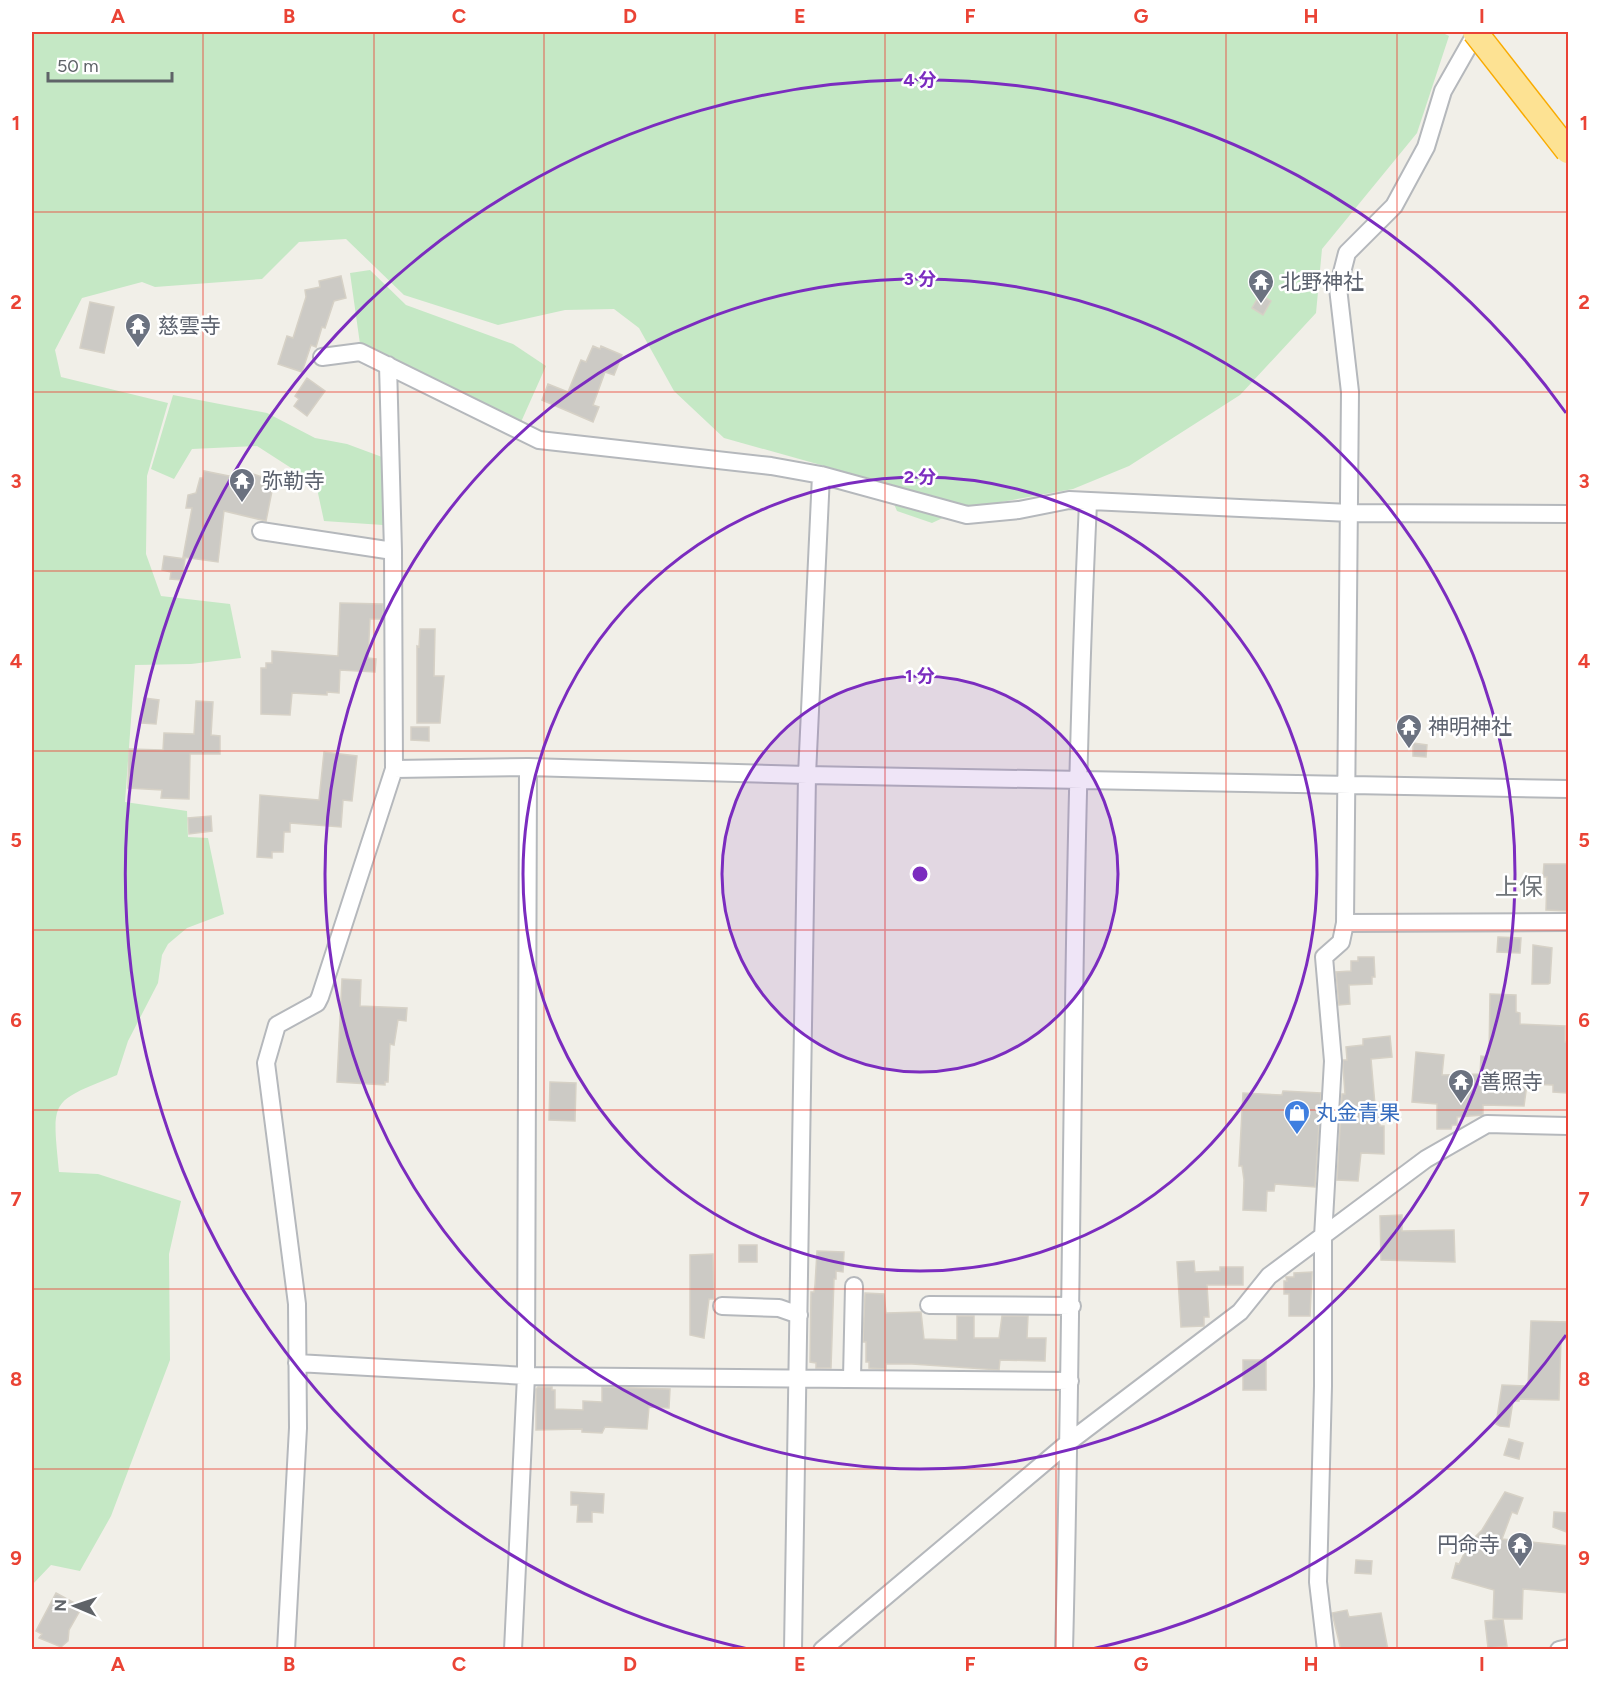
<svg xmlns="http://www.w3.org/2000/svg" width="1600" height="1681" font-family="Figtree,'Noto Sans JP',sans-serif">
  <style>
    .green { fill: #c5e8c5 }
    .building { fill: #cccac5; stroke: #d6d1c6; stroke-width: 1.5 }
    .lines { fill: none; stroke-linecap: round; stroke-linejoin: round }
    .minor-casing { stroke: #b5b8bc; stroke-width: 20 }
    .minor { stroke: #fff; stroke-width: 16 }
    .highway-bridge-casing { stroke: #f9ab00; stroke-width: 27; stroke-linecap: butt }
    .highway-bridge { stroke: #fde293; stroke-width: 24 }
    .grid { fill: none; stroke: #ea4335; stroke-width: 1.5; stroke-opacity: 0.55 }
    .ring { fill: none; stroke: #7b2cbf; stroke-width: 3 }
    .labels { text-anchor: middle; stroke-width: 5; stroke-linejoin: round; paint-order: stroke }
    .worship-label { font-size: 21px; fill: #5b616d; stroke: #fff; text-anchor: start }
    .shop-label { font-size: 21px; fill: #366cbe; stroke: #fff; text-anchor: start }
    .quarter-label { font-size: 24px; fill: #70757a; stroke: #fff }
    .centre { fill: #7b2cbf; stroke: #fff; stroke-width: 3 }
    .ring-label { font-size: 18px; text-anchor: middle; font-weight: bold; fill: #7b2cbf; stroke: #fff; stroke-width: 5; stroke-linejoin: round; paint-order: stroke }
    .neatline { fill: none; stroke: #ea4335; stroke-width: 2 }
    .grid-label { font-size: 20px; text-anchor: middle; font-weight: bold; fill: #ea4335 }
  </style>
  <rect width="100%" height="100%" fill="#f1efe8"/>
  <path class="green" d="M32,32H1441L1449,36L1417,133L1322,249L1316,313L1240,395L1129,466L1073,489L962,509L932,523L897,511L885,483L724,438L674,391L639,328L614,309L565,310L498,325L404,295L346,239L299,242L262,279L155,287L142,282L82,298L55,350L61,377L168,403L147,476L146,554L161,596L230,604L241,658L191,664L135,665L125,802L187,811L188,837L208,838L224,914L187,928L168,944L162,955L158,983L128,1041L117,1075C49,1103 52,1098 59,1172L98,1174L181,1201L169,1254L170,1360L111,1516L80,1571L51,1565L32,1585Z
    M370,270L406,305L513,344L546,366L521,422L360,344L350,273Z
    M173,395L267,413L315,438L347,444L382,457L383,525L324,521L316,484L257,446L192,449L174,479L151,469Z"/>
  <path class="building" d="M341,276L346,298L334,301L325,328L322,327L316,347L311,345L302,372L278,364L287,336L293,338L306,297L305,290L320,287L319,281Z
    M1260,294L1271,301L1263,315L1252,308Z
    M90,302L114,307L104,353L80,348Z
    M593,346L600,349L601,346L622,355L614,375L605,372L593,405L599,407L593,422L542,400L548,384L568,392L581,360L586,362Z
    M307,378L325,391L307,416L294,406L299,399L295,396Z
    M241,470L274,481L266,521L224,511L218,562L183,557L192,508H186L188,495L196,493L200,478H203L204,471L239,478Z
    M164,556L185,559L182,580L170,579L171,572L162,570Z
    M340,603L383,604V619H370L368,658L376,659L375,672L340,670L339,693L327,692V695L292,693L290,715L261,714V668H266V663H272V651L338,656Z
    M420,629H435L434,676H444L440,723H417V646L419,647Z
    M144,698L159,700L156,724L142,723Z
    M196,701L213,702L211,735L220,736V754H190L189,799L161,798L162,790L128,788L129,749L163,750L164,733L194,734Z
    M411,727H429V741L411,740Z
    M1413,743L1427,745L1426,757L1413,756Z
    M324,752L357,756L352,801L343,800L341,827L290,823V832H284L283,852H272V858L257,857L260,795L319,800Z
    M211,816L212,831L189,834L188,818Z
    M1544,864H1568L1567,911L1546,910L1547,877H1543Z
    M1498,937L1521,938L1520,953L1497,952Z
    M1533,945L1552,948L1550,983L1548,984H1532Z
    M1358,957H1374L1375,977H1372V984L1349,985L1350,1004L1339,1005L1336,972L1351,971V961H1358Z
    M342,979L361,980L360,1006L407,1008L406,1021L398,1020L394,1045L390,1044L388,1082H385V1085L337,1082Z
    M1490,994L1516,995V1012L1520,1013V1024L1565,1026V1042H1569L1567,1093L1553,1092V1085L1527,1084L1524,1106L1483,1105V1115L1457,1117V1125H1452L1451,1129H1437V1104L1412,1102L1416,1052L1444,1055L1442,1075L1480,1074L1481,1056L1489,1057Z
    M1390,1036L1392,1057L1371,1059L1375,1105H1379L1380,1126H1384V1154L1361,1153L1358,1181L1337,1180L1342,1094H1345L1343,1067V1060H1347L1346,1047L1363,1045V1039Z
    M550,1082L576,1083L575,1121L549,1120Z
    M1283,1091L1321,1093L1315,1187L1275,1184L1274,1191H1267L1266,1211L1243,1210L1244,1180L1242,1166H1239L1243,1093L1282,1095Z
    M1402,1215V1231L1454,1230L1455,1262L1381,1260L1380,1216Z
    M739,1245H757V1262H739Z
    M817,1251L844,1252L843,1272L836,1271V1279H834L831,1368H816V1363L810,1362L811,1292H814L815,1285Z
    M713,1254L714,1299H709L704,1338L690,1335V1255Z
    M1194,1261L1195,1272L1220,1271V1267H1243V1285H1207L1209,1317H1204V1326L1181,1327L1177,1262Z
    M1312,1272L1310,1316H1289V1294H1284V1281H1287L1286,1277H1294V1273Z
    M865,1293L884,1294L886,1313L921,1312L924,1339L957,1340V1316H974V1338H999L1002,1316H1028L1027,1338H1046L1045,1361L1000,1360L999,1370L912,1364H886V1369L869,1368V1362H866V1342H863Z
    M1531,1321L1569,1322V1339H1561L1559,1400L1519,1399V1401H1513L1509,1427L1500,1426L1496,1424L1502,1385L1528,1386Z
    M1243,1360H1266V1390H1243Z
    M538,1387H552V1390H555V1409L583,1410V1401L602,1402V1387L670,1389L669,1408L649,1407L647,1429L605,1427L602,1433L582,1432V1429L536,1430V1389Z
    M1509,1439L1523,1443L1519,1459L1504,1455Z
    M571,1492L604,1494L603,1513L592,1512V1522H577L578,1505H571Z
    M1505,1492L1523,1498L1517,1514L1512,1512L1502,1539L1569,1546V1593L1523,1589L1522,1619H1503L1507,1646L1488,1648L1485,1621L1503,1619L1493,1618L1494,1590L1452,1578L1456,1563L1459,1564L1470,1542L1482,1530Z
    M1554,1512L1569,1513V1533L1553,1527Z
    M1356,1560L1372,1561L1371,1574L1355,1573Z
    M56,1593L82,1607L69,1630L68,1641L61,1647L39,1638L42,1634L36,1631Z
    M1347,1610L1349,1617L1381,1613L1388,1650H1341L1332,1613Z"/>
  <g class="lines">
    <defs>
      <path id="minor" d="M322,357L360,352L539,440L771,466L821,475L967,515L1019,510L1069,500L1350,513L1568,514
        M261,531L393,551
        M394,769L528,767L807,775L1568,789
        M1345,923L1568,922
        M929,1305L1072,1306
        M722,1306L779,1308L799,1315
        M297,1363L526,1376L1070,1381
        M852,1378L854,1286
        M286,1650L298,1428L297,1304L266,1063L277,1025L317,1003L320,997L394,769L393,551L388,365
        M513,1650L526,1376L528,767
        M793,1650L807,775L821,475
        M822,1650L1069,1442L1240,1312L1269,1276L1426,1159L1487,1124L1568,1126
        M1064,1650C1074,1267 1070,885 1088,503
        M1326,1650L1318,1582L1323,1386V1237L1333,1061L1324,957L1341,942L1345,923L1350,392L1338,288L1347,253L1394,206L1426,147L1443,91L1472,40L1483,32
        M1559,1650L1568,1648"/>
    </defs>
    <use href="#minor" class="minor-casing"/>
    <use href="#minor" class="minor"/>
    <defs>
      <path id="highway-bridge" d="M1475,32L1568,151"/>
    </defs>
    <use href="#highway-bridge" class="highway-bridge-casing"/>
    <use href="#highway-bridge" class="highway-bridge"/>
  </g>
  <path class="grid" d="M203,32V1650M374,32V1650M544,32V1650M715,32V1650M885,32V1650M1056,32V1650M1226,32V1650M1397,32V1650M32,212H1568M32,392H1568M32,571H1568M32,751H1568M32,930H1568M32,1110H1568M32,1289H1568M32,1469H1568"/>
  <circle cx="920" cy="874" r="198" fill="#7b2cbf" fill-opacity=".12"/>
  <g class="ring">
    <circle cx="920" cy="874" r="198"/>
    <circle cx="920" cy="874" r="397"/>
    <circle cx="920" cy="874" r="595"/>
    <path d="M1566 1335A794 794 0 0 1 1092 1649M748 1649A794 794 0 1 1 1566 413"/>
  </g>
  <defs>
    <symbol id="temple-pin" viewBox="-11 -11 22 30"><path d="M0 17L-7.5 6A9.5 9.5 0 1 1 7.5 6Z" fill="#6b7280" stroke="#fff"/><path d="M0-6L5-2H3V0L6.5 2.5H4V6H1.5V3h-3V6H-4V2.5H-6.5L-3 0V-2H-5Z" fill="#fff"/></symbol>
    <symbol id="shop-pin" viewBox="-11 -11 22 30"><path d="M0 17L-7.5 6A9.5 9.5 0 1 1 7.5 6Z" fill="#3f7fe0" stroke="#fff"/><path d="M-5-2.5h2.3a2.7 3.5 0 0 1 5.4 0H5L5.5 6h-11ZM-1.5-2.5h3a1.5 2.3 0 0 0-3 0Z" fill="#fff"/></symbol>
  </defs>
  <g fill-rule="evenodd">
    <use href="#temple-pin" x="1246" y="267" width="30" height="40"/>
    <use href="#temple-pin" x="123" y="311" width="30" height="40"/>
    <use href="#temple-pin" x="227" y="466" width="30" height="40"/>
    <use href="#temple-pin" x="1394" y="712" width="30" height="40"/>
    <use href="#temple-pin" x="1446" y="1067" width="30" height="40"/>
    <use href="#shop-pin" x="1282" y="1098" width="30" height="40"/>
    <use href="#temple-pin" x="1505" y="1530" width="30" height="40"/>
  </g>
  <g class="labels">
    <g class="worship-label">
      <text x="1280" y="289">北野神社</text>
      <text x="158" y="333">慈雲寺</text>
      <text x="262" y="488">弥勒寺</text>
      <text x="1428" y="734">神明神社</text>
      <text x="1480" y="1089">善照寺</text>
      <text x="1500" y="1552" text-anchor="end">円命寺</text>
    </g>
    <g class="shop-label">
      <text x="1316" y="1120">丸金青果</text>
    </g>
    <g class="quarter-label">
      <text x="1519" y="895">上保</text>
    </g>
  </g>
  <circle cx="920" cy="874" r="9" class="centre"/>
  <g class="ring-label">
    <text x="920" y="86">4 分</text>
    <text x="920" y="285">3 分</text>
    <text x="920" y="483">2 分</text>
    <text x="920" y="682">1 分</text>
  </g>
  <rect width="1600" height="1681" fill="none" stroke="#ffffff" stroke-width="66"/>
  <g transform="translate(75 1606) rotate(272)" stroke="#ffffff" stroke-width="4.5" paint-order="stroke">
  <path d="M0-4.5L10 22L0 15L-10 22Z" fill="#5f6368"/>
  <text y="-9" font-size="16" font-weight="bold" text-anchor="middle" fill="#5f6368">N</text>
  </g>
  <path d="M48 72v9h124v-9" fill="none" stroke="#5f6368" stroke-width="3"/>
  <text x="57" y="72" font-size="18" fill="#5f6368" stroke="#ffffff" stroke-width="4.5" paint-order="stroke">50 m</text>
  <rect x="33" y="33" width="1534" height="1615" class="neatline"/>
  <g class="grid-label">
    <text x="118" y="23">A</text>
    <text x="289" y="23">B</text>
    <text x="459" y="23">C</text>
    <text x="630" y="23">D</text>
    <text x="800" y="23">E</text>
    <text x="970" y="23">F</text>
    <text x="1141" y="23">G</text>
    <text x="1311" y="23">H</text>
    <text x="1482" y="23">I</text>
    <text x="16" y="130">1</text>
    <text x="1584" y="130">1</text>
    <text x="16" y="309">2</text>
    <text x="1584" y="309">2</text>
    <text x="16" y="488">3</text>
    <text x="1584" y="488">3</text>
    <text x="16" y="668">4</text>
    <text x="1584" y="668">4</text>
    <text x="16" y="847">5</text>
    <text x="1584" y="847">5</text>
    <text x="16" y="1027">6</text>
    <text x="1584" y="1027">6</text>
    <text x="16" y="1206">7</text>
    <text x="1584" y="1206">7</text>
    <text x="16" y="1386">8</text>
    <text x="1584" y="1386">8</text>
    <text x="16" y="1565">9</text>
    <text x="1584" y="1565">9</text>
    <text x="118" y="1671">A</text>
    <text x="289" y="1671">B</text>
    <text x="459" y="1671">C</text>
    <text x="630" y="1671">D</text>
    <text x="800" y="1671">E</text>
    <text x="970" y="1671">F</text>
    <text x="1141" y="1671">G</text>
    <text x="1311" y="1671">H</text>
    <text x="1482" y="1671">I</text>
  </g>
</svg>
